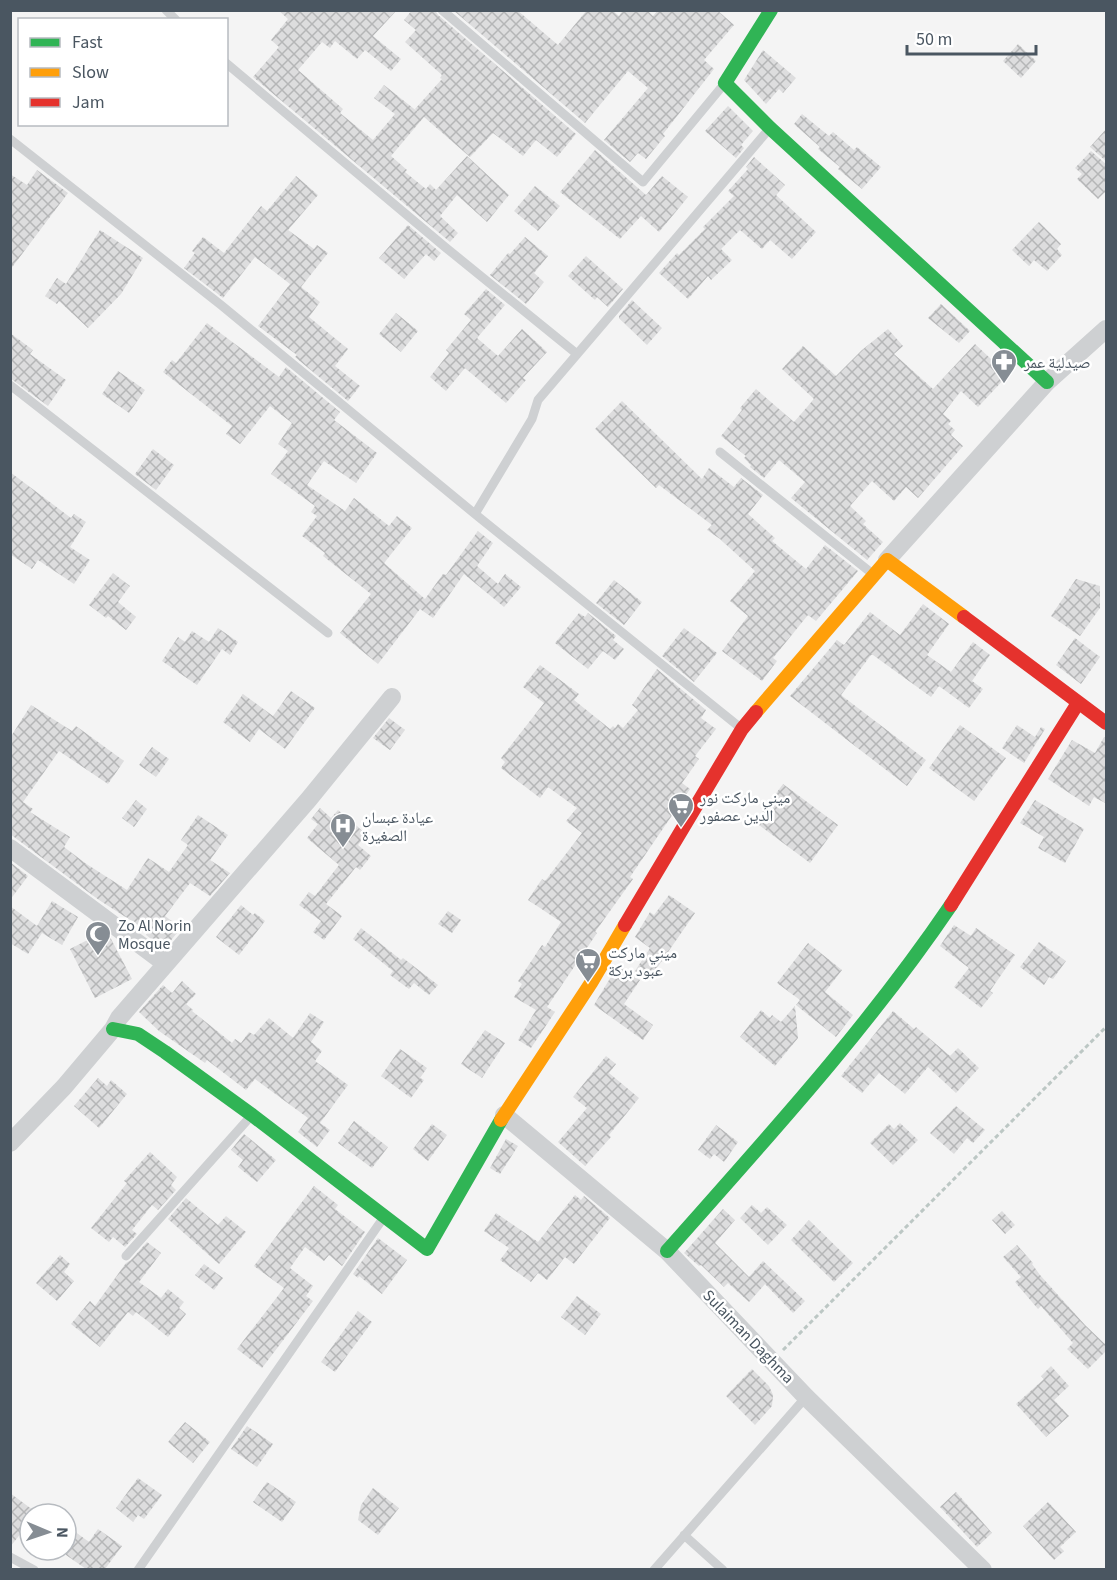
<svg xmlns="http://www.w3.org/2000/svg" width="1117" height="1580" font-family="'Source Sans 3','Noto Naskh Arabic',sans-serif">
  <style>
    .building { fill: url(#building-cross-hatch) }
    .lines { fill: none; stroke-linecap: round; stroke-linejoin: round }
    .path { stroke: #bcc7c4; stroke-width: 3; stroke-dasharray: 4.5 3; stroke-linecap: butt }
    .lane { stroke: #ced0d2; stroke-width: 9 }
    .street { stroke: #ced0d2; stroke-width: 18 }
    .fast { stroke: #30b455; stroke-width: 14 }
    .slow { stroke: #ff9f0a; stroke-width: 14 }
    .jam { stroke: #e5322d; stroke-width: 14 }
    .labels { text-anchor: middle; stroke-width: 5; stroke-linejoin: round; paint-order: stroke }
    .poi-label { font-size: 16px; fill: #4a5661; stroke: #fff; text-anchor: start }
    .street-label { font-size: 16px; fill: #4a5661; stroke: #fff }
  </style>
  <defs>
    <pattern id="building-cross-hatch" width="8" height="8" patternUnits="userSpaceOnUse" patternTransform="scale(1.5)"><rect width="8" height="8" fill="#ddddde"/><path d="M0 0l8 8M0 8l8-8" fill="none" stroke="#b5b6b7"/></pattern>
  </defs>
  <rect width="100%" height="100%" fill="#f4f4f4"/>
  <path class="building" d="M278,10H397L373,36L401,59L391,71L365,50L357,59L335,41L330,48L322,42L298,70L343,109L340,113L373,140L395,114L374,98L384,85L418,112L415,109L442,79L440,78L442,75L405,42L416,30L404,20L412,10H435L438,15L576,134L557,157L536,140L523,156L493,133L470,157L424,117L391,156L407,170L405,172L426,189L430,184L436,190L467,156L509,195L487,222L457,195L440,216L458,233L450,242L253,77L279,47L271,40L288,19Z
    M453,10H517L558,45L587,10H612L619,16L623,10H647L653,16L658,10H717L734,25L704,60L714,69L663,134L665,136L646,159L638,153L630,162L604,140L648,88L628,71L585,123Z
    M1018,44L1036,61L1021,78L1003,61Z
    M763,50L796,78L783,93L779,89L766,104L744,80Z
    M728,106L753,131L741,145L744,148L736,158L705,131Z
    M802,114L829,136L833,132L854,150L857,147L881,167L862,189L838,169L840,167L818,149L820,147L794,124Z
    M1107,128V162L1090,147Z
    M595,150L646,195L662,176L688,197L659,232L641,216L620,239L560,192Z
    M1091,151L1107,165V190L1098,199L1077,179L1082,174L1075,168Z
    M754,157L785,185L776,195L816,232L792,259L770,240L762,249L740,230L721,249L732,260L711,280L708,276L688,299L659,273L677,253L679,255L705,229L703,227L734,196L728,191L748,169L746,167Z
    M37,170L68,193L10,270V174L27,185Z
    M296,176L318,195L288,230L314,249L317,245L328,253L301,287L320,302L309,317L348,349L335,366L360,386L348,401L295,357L297,355L258,326L290,284L255,257L223,298L184,268L195,253L192,251L203,237L224,253L261,206L267,211Z
    M535,186L560,206L538,231L514,211Z
    M1039,222L1061,244L1057,249L1062,255L1047,271L1034,260L1029,266L1012,250Z
    M408,225L441,253L434,261L426,254L404,279L379,258Z
    M100,230L143,258L121,294L88,328L59,301L57,304L45,296L57,278L66,284Z
    M525,237L548,256L534,273L544,282L526,304L490,275L508,253L510,254Z
    M586,256L623,289L608,307L597,297L595,300L568,276Z
    M486,289L505,305L477,338L498,356L522,329L547,352L523,378L526,380L506,403L465,368L446,391L430,377L449,353L446,350L471,320L464,314Z
    M632,300L662,328L647,345L619,318V316Z
    M941,304L970,331L959,343L928,318Z
    M396,313L418,331L401,352L379,334Z
    M207,323L279,377L286,367L340,412L334,420L377,453L356,483L324,461L307,485L345,511L354,498L389,526L397,516L412,528L384,563L425,599L443,574L446,575L478,531L493,543L477,566L498,584L505,574L521,587L504,607L464,574L433,618L420,609L378,664L340,633L371,594L323,556L325,553L302,536L317,516L311,512L315,506L271,474L288,451L278,444L292,423L270,406L240,444L226,434L232,426L163,372L172,360L176,363Z
    M888,329L903,346L894,354L933,389L975,344L1008,375L978,407L961,391L943,414L951,421L948,424L955,430L951,435L963,446L918,498L906,487L894,501L872,481L850,506L866,521L863,524L883,542L867,560L791,498L805,482L779,460L764,478L750,467L751,465L744,458L746,456L721,436L742,410L740,408L756,389L794,422L814,399L782,369L803,346L836,376L862,350Z
    M10,333L33,350L30,354L66,380L48,406L10,378Z
    M118,371L145,390L129,413L102,394Z
    M622,401L702,479L709,468L734,487L741,478L763,495L748,514L775,538L772,541L806,569L825,545L858,571L816,621L808,615L773,658L777,661L762,681L722,651L748,616L730,601L755,571L720,539L707,530L712,525L659,485L656,488L595,429Z
    M153,449L174,465L156,490L135,474Z
    M10,472L71,518L74,514L86,522L70,547L90,560L74,584L38,560L32,569L10,554Z
    M113,573L130,586L118,602L136,617L126,630L108,616L106,618L89,605Z
    M1076,579L1100,586V608L1080,636L1051,616Z
    M614,580L642,602L624,625L596,603Z
    M923,604L949,624L927,655L951,672L973,642L990,655L972,681L983,689L969,708L939,686L931,697L873,655H871L841,695L926,760L907,786L790,696L837,640L844,645L870,612L900,635Z
    M579,613L585,617L588,613L616,636L613,640L624,649L615,660L603,651L588,669L555,643Z
    M218,628L238,642L230,655L222,649L197,685L162,661L178,637L185,642L192,631L209,642Z
    M684,628L717,653L694,682L662,656Z
    M1075,638L1100,657L1081,684L1056,665Z
    M540,665L579,694L574,700L610,729L613,726L615,728L618,724L623,728L638,710L632,705L657,669L706,710L701,718L716,729L695,756L699,759L682,783L690,789L630,877L633,879L595,932L597,933L547,1007L555,1012L531,1048L518,1040L536,1010L514,997L522,984L518,981L542,945L545,947L561,922L528,900L542,879L545,881L582,833L566,821L577,808L548,787L540,798L501,768L505,762L501,758L544,703L523,687Z
    M291,691L315,708L285,749L259,729L250,742L223,722L243,694L273,716Z
    M31,705L72,731L76,726L124,761L108,784L59,751L23,802L33,809L30,812L70,837L64,847L85,863L127,890L148,858L169,872L188,845L181,840L198,815L228,835L210,860L230,873L210,896L190,883L165,916L181,928L164,949L146,935L149,932L99,900L10,834V738Z
    M389,718L405,730L390,750L373,738Z
    M960,725L1006,758L974,801L929,768Z
    M1017,725L1035,737L1041,727L1045,729L1024,763L1002,748Z
    M1104,737H1107V804L1094,797L1089,806L1048,779L1072,740L1095,753Z
    M152,747L169,759L156,777L139,765Z
    M783,784L838,825L810,863L755,822Z
    M136,800L147,809L134,827L122,818Z
    M1035,800L1084,829L1065,863L1038,848L1044,837L1020,823Z
    M320,808L331,818L338,810L366,834L358,845L371,856L360,870L356,867L326,904L342,916L324,940L313,932L321,921L299,905L309,892L315,896L339,865L307,838L318,824L311,819Z
    M10,862L28,876L10,900Z
    M669,895L695,913L648,981L635,971L650,948L635,937L650,912L654,915Z
    M52,901L78,917L62,945L42,933L28,954L10,943V906L37,926Z
    M241,905L253,915L255,913L265,921L239,955L216,937Z
    M448,911L461,920L452,933L438,924Z
    M954,925L971,936L976,928L1015,955L990,991L993,993L981,1008L954,987L969,968L940,946Z
    M361,928L401,960L403,958L438,985L429,995L414,983L409,989L390,975L393,971L353,939Z
    M103,932L110,937L132,979L95,998L70,949Z
    M1039,942L1066,961L1053,979L1049,977L1044,985L1020,967Z
    M808,943L842,970L825,992L853,1015L836,1037L796,1005L800,1000L777,983Z
    M618,965L640,980L624,1004L653,1025L643,1040L594,1005Z
    M182,981L196,994L186,1004L193,1010L192,1011L232,1043L235,1039L241,1043L249,1032L254,1035L269,1018L293,1038L310,1013L324,1022L311,1042L322,1051L315,1061L348,1085L320,1123L330,1130L317,1147L298,1132L308,1118L255,1079L246,1090L207,1060L205,1063L159,1031L139,1012L163,985L172,993Z
    M795,1006L798,1038L775,1066L740,1037L761,1010L770,1018L772,1015L781,1022Z
    M893,1011L914,1029L916,1027L950,1056L958,1048L979,1068L956,1093L928,1067L905,1094L879,1073L862,1093L841,1076Z
    M485,1030L505,1043L482,1078L461,1064Z
    M400,1049L427,1068L420,1078L424,1080L411,1098L381,1076Z
    M606,1056L616,1064L609,1073L639,1098L609,1135L611,1137L585,1166L558,1142L587,1108L573,1097Z
    M98,1078L107,1086L111,1080L127,1094L99,1128L74,1106Z
    M956,1106L985,1130L973,1143L967,1138L954,1154L930,1133Z
    M354,1121L388,1147L372,1168L338,1143Z
    M900,1123L918,1140L893,1165L870,1143L889,1124L894,1129Z
    M432,1124L447,1135L428,1161L413,1149Z
    M716,1125L738,1142L724,1162L714,1154L710,1159L698,1150Z
    M244,1134L276,1160L257,1182L238,1167L243,1160L231,1150Z
    M506,1139L518,1146L500,1174L490,1168Z
    M150,1152L177,1177L171,1185L176,1190L158,1210L152,1205L132,1230L137,1234L125,1247L113,1237L109,1242L91,1228L127,1183L124,1181Z
    M314,1186L338,1205L335,1209L365,1232L342,1266L329,1255L324,1261L305,1247L290,1268L313,1286L306,1296L313,1301L262,1368L237,1349L284,1288L254,1266Z
    M575,1195L581,1200L584,1196L610,1218L574,1264L565,1257L547,1280L538,1273L531,1282L500,1260L509,1248L484,1231L496,1213L538,1242Z
    M186,1198L218,1225L226,1216L246,1232L219,1264L168,1219Z
    M752,1205L761,1213L767,1207L787,1225L768,1245L740,1218Z
    M723,1209L735,1220L715,1243L749,1277L763,1261L805,1301L793,1313L765,1284L749,1302L728,1283L724,1287L701,1265L699,1266L684,1253Z
    M1002,1211L1015,1225L1005,1234L992,1220Z
    M809,1220L853,1263L834,1282L791,1240Z
    M378,1238L407,1260L382,1294L359,1276L358,1278L353,1274Z
    M147,1242L161,1253L139,1282L161,1298L168,1289L184,1302L179,1308L186,1314L168,1337L136,1312L133,1316L128,1312L100,1347L71,1324L90,1301L95,1306L126,1263L131,1260Z
    M1017,1245L1033,1263L1032,1264L1040,1275L1085,1325L1107,1346V1350L1088,1369L1067,1349L1073,1343L1041,1306L1038,1309L1015,1282L1021,1277L1003,1257Z
    M60,1255L70,1264L64,1272L74,1281L57,1301L36,1283Z
    M204,1264L223,1278L214,1290L195,1275Z
    M577,1296L601,1314L585,1335L561,1317Z
    M358,1311L372,1322L335,1372L321,1362Z
    M1051,1366L1069,1386L1054,1400L1069,1416L1046,1437L1016,1404L1044,1379L1041,1376Z
    M752,1369L769,1386L773,1395L772,1406L755,1425L726,1396Z
    M185,1422L210,1442L193,1463L168,1442Z
    M247,1426L273,1444L257,1467L231,1449Z
    M138,1478L162,1495L144,1519L138,1515L133,1522L116,1508Z
    M267,1482L296,1502L282,1522L253,1502Z
    M373,1488L399,1508L378,1535L358,1520L361,1505Z
    M956,1492L992,1533L977,1547L940,1507Z
    M10,1493L37,1513L30,1514V1522L10,1547Z
    M1048,1502L1076,1532L1060,1547L1064,1551L1054,1560L1023,1526Z
    M66,1525L89,1542L98,1529L122,1546L105,1569H86L66,1555Z"/>
  <g class="lines">
    <path class="path" d="M783,1350L1106,1027"/>
    <path class="lane" d="M166,10L176,20
      M442,10L643,182L725,83
      M226,63L445,247L577,354
      M10,139L221,305L475,514L742,729
      M10,385L328,633
      M720,452L874,575
      M475,514L532,419L538,400L770,128
      M126,1256L251,1116
      M684,1535L723,1570
      M10,1557L34,1570
      M138,1570L384,1217
      M654,1570L806,1397"/>
    <path class="street" d="M887,560L1047,382L1106,329
      M10,848L166,964
      M504,1115L667,1251L806,1397L983,1570
      M10,1143L64,1087L113,1029L119,1018L309,799L392,697"/>
    <path class="fast" d="M771,10L725,83L770,128L1047,382
      M113,1029L138,1034L165,1052L252,1115L427,1249L501,1120
      M667,1251C766,1139 867,1029 951,905"/>
    <path class="slow" d="M756,712L887,560L964,617
      M501,1120L591,983L625,925"/>
    <path class="jam" d="M964,617L1106,723
      M951,905L1078,703
      M625,925L742,729L756,712"/>
  </g>
  <defs>
    <symbol id="pharmacy-pin" viewBox="-11 -11 22 30"><path d="M0 17L-7.5 6A9.5 9.5 0 1 1 7.5 6Z" fill="#868d94" stroke="#fff"/><path d="M-2-6h4v4h4v4h-4v4h-4v-4h-4v-4h4Z" fill="#fff"/></symbol>
    <symbol id="supermarket-pin" viewBox="-11 -11 22 30"><path d="M0 17L-7.5 6A9.5 9.5 0 1 1 7.5 6Z" fill="#868d94" stroke="#fff"/><path d="M-6-5.5h2.5l.6 2H6L4.5 2H-2.5L-4.4-4H-6ZM-1.5 3.2a1.3 1.3 0 1 0 .1 0ZM3 3.2a1.3 1.3 0 1 0 .1 0Z" fill="#fff"/></symbol>
    <symbol id="hospital-pin" viewBox="-11 -11 22 30"><path d="M0 17L-7.5 6A9.5 9.5 0 1 1 7.5 6Z" fill="#868d94" stroke="#fff"/><path d="M-5-5h3v3.5h4V-5h3V5h-3V1.5h-4V5h-3Z" fill="#fff"/></symbol>
    <symbol id="mosque-pin" viewBox="-11 -11 22 30"><path d="M0 17L-7.5 6A9.5 9.5 0 1 1 7.5 6Z" fill="#868d94" stroke="#fff"/><path d="M3.5-4.9A6 6 0 1 0 3.5 4.9A5 5 0 1 1 3.5-4.9Z" fill="#fff"/></symbol>
  </defs>
  <g fill-rule="evenodd">
    <use href="#pharmacy-pin" x="989" y="347" width="30" height="40"/>
    <use href="#supermarket-pin" x="666" y="791" width="30" height="40"/>
    <use href="#hospital-pin" x="328" y="811" width="30" height="40"/>
    <use href="#mosque-pin" x="83" y="919" width="30" height="40"/>
    <use href="#supermarket-pin" x="573" y="946" width="30" height="40"/>
  </g>
  <g class="labels">
    <g class="poi-label">
      <text x="1024" y="368">صيدلية عمر</text>
      <text x="700" y="803">ميني ماركت نور<tspan x="700" dy="18">الدين عصفور</tspan></text>
      <text x="362" y="823">عيادة عبسان<tspan x="362" dy="18">الصغيرة</tspan></text>
      <text x="118" y="931">Zo Al Norin<tspan x="118" dy="18">Mosque</tspan></text>
      <text x="608" y="958">ميني ماركت<tspan x="608" dy="18">عبود بركة</tspan></text>
    </g>
    <g class="street-label">
      <text transform="translate(749 1336) rotate(46)" y="6">Sulaiman Daghma</text>
    </g>
  </g>
  <rect width="1117" height="1580" fill="none" stroke="#4a5661" stroke-width="24"/>
  <rect x="18" y="18" width="210" height="108" fill="#ffffff" stroke="#b7bbc0" stroke-width="1.5"/>
  <rect x="30" y="38" width="30" height="9" fill="#30b455" stroke="#b7bbc0" stroke-width="1.5"/>
  <text x="72" y="48" font-size="18" fill="#4a5661">Fast</text>
  <rect x="30" y="68" width="30" height="9" fill="#ff9f0a" stroke="#b7bbc0" stroke-width="1.5"/>
  <text x="72" y="78" font-size="18" fill="#4a5661">Slow</text>
  <rect x="30" y="98" width="30" height="9" fill="#e5322d" stroke="#b7bbc0" stroke-width="1.5"/>
  <text x="72" y="108" font-size="18" fill="#4a5661">Jam</text>
  <g transform="translate(48 1532) rotate(92)"><circle r="28" fill="#ffffff" stroke="#b7bbc0" stroke-width="1.5"/>
  <path d="M0-4.5L10 22L0 15L-10 22Z" fill="#868d94"/>
  <text y="-9" font-size="16" font-weight="bold" text-anchor="middle" fill="#4a5661">N</text>
  </g>
  <path d="M907 45v9h129v-9" fill="none" stroke="#4a5661" stroke-width="3"/>
  <text x="916" y="45" font-size="18" fill="#4a5661" stroke="#ffffff" stroke-width="4.5" paint-order="stroke">50 m</text>
</svg>
